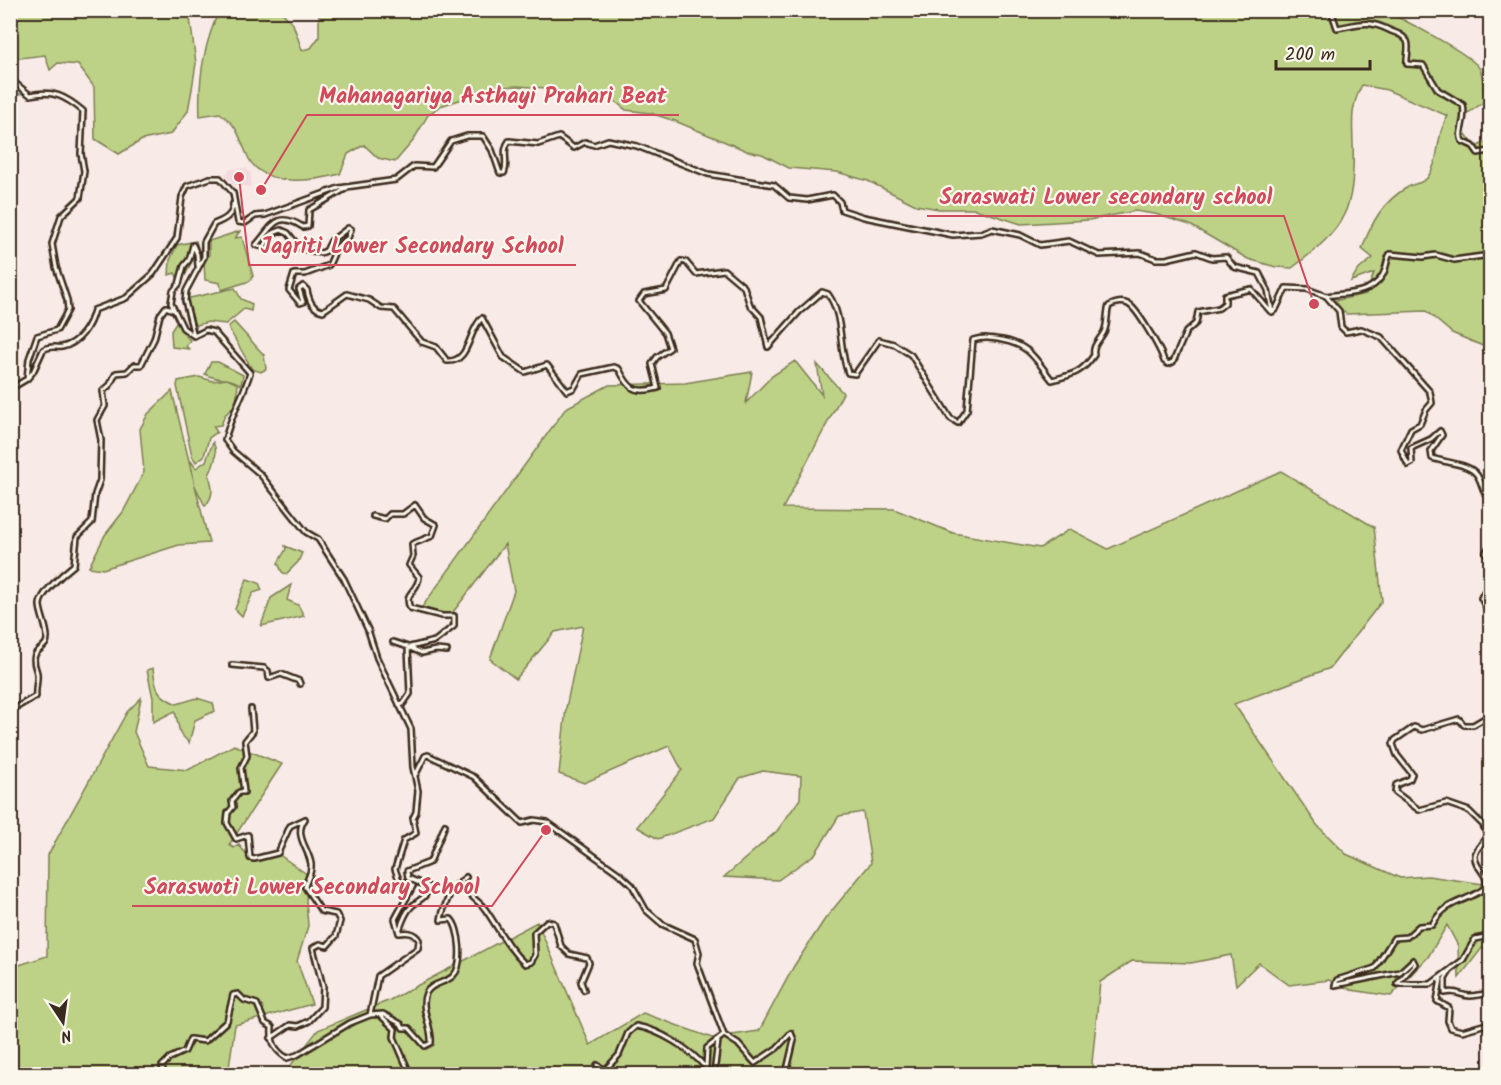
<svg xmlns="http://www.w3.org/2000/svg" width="1501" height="1085" font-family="Kalam,sans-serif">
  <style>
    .built { fill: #f4dade }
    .green { fill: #bed287; stroke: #7c7e52; stroke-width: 1.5 }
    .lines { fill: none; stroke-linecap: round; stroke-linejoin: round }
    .stream { stroke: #618b8a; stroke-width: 1.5 }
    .minor-casing { stroke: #3b2a1e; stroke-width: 8 }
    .minor { stroke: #fbf7ec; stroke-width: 3 }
    .leader { fill: none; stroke: #d1495b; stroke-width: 2 }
    .callout-dot { fill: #d1495b; stroke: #fbf7ec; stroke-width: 2 }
    .callout-label { font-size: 22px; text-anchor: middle; font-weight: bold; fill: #d1495b; stroke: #fbf7ec; stroke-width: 4.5; stroke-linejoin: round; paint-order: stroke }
  </style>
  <rect width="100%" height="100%" fill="#f8eae6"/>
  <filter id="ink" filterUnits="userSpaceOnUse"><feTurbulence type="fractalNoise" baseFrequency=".0167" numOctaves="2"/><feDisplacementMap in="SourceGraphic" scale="12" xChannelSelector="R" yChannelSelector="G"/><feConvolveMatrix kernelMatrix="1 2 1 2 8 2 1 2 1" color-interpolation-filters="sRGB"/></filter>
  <g filter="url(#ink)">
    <path class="built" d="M246,168L251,174V187L234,185L225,175L230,169Z"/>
    <path class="green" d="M319,10L1384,11C1403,19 1471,54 1480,69C1484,78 1483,92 1484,102L1467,114L1462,129L1476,147L1490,140V349L1452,333L1426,311L1346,314L1333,301L1366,294L1374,273L1351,281L1357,271L1373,258L1362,249C1371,223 1383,201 1408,187C1414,183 1423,184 1428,177C1441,159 1435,135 1448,116L1387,90L1362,85C1351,105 1352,120 1353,143C1355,211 1346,227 1292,268L1276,267L1248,259L1190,225L1155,214L1135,211L1089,220L1021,224L975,209H939L916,205L868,181L837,172L789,168L762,154L747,151L675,121L650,113L626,110L606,94L568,98L559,96L546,88L517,86L501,87L440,106L428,115L413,141L395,162L378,158L364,145L348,154L340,174C314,181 265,188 249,159C238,137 241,129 220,113L200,116C198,79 204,44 219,11H281L293,24L302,50L311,48L319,37Z
      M10,11H189L196,63L192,89L188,111L171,134L142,140L119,154L95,139L94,87L78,65L58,63L50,70L45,55L11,59Z
      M240,231L235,238L242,237L253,276L250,281L221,290L220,283L205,280L204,261L209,256V241Z
      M196,241L198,248L186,274L178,279L175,273L169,275L170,260L177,245Z
      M235,288L241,299L252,304L251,311L244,309L226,324L208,322L197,325L195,330L185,315V307L190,298Z
      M180,317L186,328L185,335L190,340L186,346L189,349L172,347L171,331Z
      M234,322L264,355L266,369L261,372L252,369L228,327Z
      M795,361L822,395L817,364L843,393L783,508L894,509L953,533L1040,548L1070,529L1108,549L1281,471L1374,527L1382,601L1330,668L1234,704L1317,825L1346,854L1400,878L1428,876L1490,885V949L1482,948L1459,978L1458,946L1447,925L1428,957L1391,996L1351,990L1329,980L1289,985L1259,963L1236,985L1231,955L1191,963L1132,961L1100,982L1092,1063L1098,1074H284L318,1030L390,1000L537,922L590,1045L643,1013L712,1038L759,1031L794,966L825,919L871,863L863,812L839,816L815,854L778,880L724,877L777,831L800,799L801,776L763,771L740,778L714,818L658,839L637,827L682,770L669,746L584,783L559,774L566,708L583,626L555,632L516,679L490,659L514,591L505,544L450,616L422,607L566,408L609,385L685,383L752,372L746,403L772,376Z
      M211,362H218L243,375L241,385C227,375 218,382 205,374Z
      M199,377L213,381L227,379L238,384L236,404L225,415L221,425L213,426L217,432L209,438L204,456L196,462L192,456L177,386L178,381Z
      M172,391L209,543L179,545L103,569L89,567L105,535L123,512L144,472L140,429L148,414Z
      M213,442C219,453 214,465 209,475C213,488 214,496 205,506L195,486L190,460L196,468L206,461Z
      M285,546L302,553L298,562L286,574L282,572L278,563L286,549Z
      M247,579L259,583L262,590L253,593L242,616L235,609Z
      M291,585L287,600L298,605L304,616L261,626L271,598Z
      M153,668C155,688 157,696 177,704L197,698L213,703L215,711L195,720L189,743L180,733L175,711L153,722V698L147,670Z
      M141,698L134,732L149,766L188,770L234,745L282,764L229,845L234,848L239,845L251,860L278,854L308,875L306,900L308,926L297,961L312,1004L235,1025L228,1074H11L10,968L47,956L48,855L127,712Z"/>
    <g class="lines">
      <path class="stream" d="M10,96L24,93"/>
      <defs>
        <path id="minor" d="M1331,10L1337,28C1361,24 1367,19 1391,31C1397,33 1403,35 1407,41C1410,47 1406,57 1407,64L1423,65L1438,90L1463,105C1467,122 1457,131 1462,141L1473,146L1478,153L1490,151
          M10,79L30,95C53,90 65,96 83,111L81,154L84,171L80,198L61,216L52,244L56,267L67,300L68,310L57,330L37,336L29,359L27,379L10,389
          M347,188L309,210L308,226L303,227C276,210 273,226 256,245L264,247L271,234L281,230L288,233L300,248L321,253L326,251L331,241L348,228L351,229L348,238L337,247L329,265L305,274H294L289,290L300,303L303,302L299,289L303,286L307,290C309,300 312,309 323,311L347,294L369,300L381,308L394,309L414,333L422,342L436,347L447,361C470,363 468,330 482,318L503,357L525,372L547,365L567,391L574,388L582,374L614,367L619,369C629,389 634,394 658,388L652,364L657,357L670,348L665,333L639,301L644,294L666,290L681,261L686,262L696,274L724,270L744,287L750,305L761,317L768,347L799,312L822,292L828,294C844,316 838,347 848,373L855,374L879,340L894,344L911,355L950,418L958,423L967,410L973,340C983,337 991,338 1002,340C1030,345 1035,359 1052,380C1072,375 1082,373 1094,355C1092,345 1100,340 1104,332C1108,323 1106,314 1109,306C1115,303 1122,301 1128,304C1137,308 1161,350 1164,361L1168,364L1173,362L1186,332L1196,323L1198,312L1219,308L1225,303V295L1251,289L1270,311
          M1490,252L1483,256L1454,260L1436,255L1423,257L1390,254C1386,260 1387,269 1382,276C1371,295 1344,293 1326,296L1339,311L1341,327L1346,332L1361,329L1381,337L1430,392L1432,403L1426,410L1420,424L1411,429L1401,450L1408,465L1412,463L1411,448L1431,439L1440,431L1442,435L1431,451L1432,458C1445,463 1469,463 1477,475C1483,483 1482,494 1490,500
          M194,336L185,301L186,291L204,257V242L214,224C224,220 233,216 233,204
          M27,379L33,372L43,350C50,345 54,348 62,347C80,343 90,326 94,310L126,298L153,274L177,238L182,197L187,186L210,178H220L233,193L238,222L245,223L255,216L265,215L339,188L396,180L414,166L433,167L451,141L467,136H483L492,150L500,173H504C509,163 501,151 509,141L538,144L559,137L574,148L585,142L594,145L608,140L637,146L708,174L774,185L789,198L807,200L833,195L840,202L842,210L864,217L953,235L981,233L992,229L1020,235L1040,245L1069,241L1099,255L1140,253L1156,259H1166L1196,252L1212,258L1226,257L1234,267L1259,273L1268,290L1272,312L1276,309L1286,288L1307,289L1326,296
          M373,516L385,519L390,514H403L415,505L424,518L436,525L432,536L412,544L413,556L409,565L419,577C418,592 403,592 410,608L442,616H454V626L435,641L410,647
          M1490,545L1486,552L1490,564
          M1490,588L1484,592L1481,598L1490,615
          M393,642L408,647
          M232,665L264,668L268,671L269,678L281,674L299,681L300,684
          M399,705L403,704L410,694L408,647L422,653L436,650L447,651
          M251,709L253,731L245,741L247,756L241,768L244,792H239L232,801L233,807L228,813L227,823L236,839L248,835L250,858L254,859L278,853L290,826L305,819C293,835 309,849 311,864C312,874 307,878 305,887L321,911L336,914L340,921L336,936L327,946L320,944L313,948L323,987L322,1007L309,1021L298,1026L290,1025L271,1038
          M10,711L36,696C35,689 38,680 37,673C36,668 32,661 35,655C38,648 48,647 47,637C47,627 41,616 40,606C39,594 65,572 74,565L77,537L92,522L95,494L100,480L101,440L97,420L105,406L103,391L110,385L116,373L127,372L134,365H141L154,339L160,315L166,307L173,310
          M1490,715L1473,725H1464L1459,719L1422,730L1414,727L1395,740L1393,744L1397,755L1412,774L1410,779L1396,785L1395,792L1419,810L1446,803L1469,811L1483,825L1487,835C1484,843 1475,849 1475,856C1474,868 1489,873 1486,887C1466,904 1447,898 1432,925L1419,926L1407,937L1394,938L1375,968L1337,980L1335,985L1400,972L1413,960L1415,964L1397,984H1431L1463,960L1475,939L1490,936
          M416,774L425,756L428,755L474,777L522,823L534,820L547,822L621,875L632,885L646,910L662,924L695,939L699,953L697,963L724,1035
          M466,889C470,897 479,901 485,909C498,927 507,948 525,964L531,962L535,955L534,933L547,921L554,923L561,946L569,954L587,958L589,963L581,982L584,990
          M399,931C402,923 404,915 410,908C418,899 427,899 429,887L408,878L407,871L430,862L445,825
          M1450,971L1445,979V993C1459,990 1459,996 1470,996C1479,996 1482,992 1490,996
          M1441,979L1437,1001L1449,1008L1448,1021L1451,1028L1462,1031L1490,1023
          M370,1015L383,1014L401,1024L403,1028H409L425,1046L431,1043C433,1027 419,1009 426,993C431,983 446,983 453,976C464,966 460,927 451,919L441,920C442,912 450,891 456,885L466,889L461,881L466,877
          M380,1015L395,1029L394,1037L410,1074
          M597,1065L605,1070L619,1055L628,1033L636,1026C660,1030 690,1049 706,1068L707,1048L724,1035L738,1044L755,1063L777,1048L791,1033L794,1040L786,1074
          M164,1074L162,1066L170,1058L185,1051L190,1039L205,1041L227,1021L233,995L238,994L244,1000L257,1004L265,1023L272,1027C271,1042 274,1050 287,1058L297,1055L350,1023L370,1015L378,976L418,948L419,940C414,932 408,932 399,933L395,919L413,886L400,883L395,869L404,840L416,833L413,818L416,812L418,791L413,767L411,729L377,658L368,630L344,579L318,539L306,532L260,474L233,451L225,440C230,416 243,397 250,373L214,332L206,330L194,336L183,328L171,303L173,291L179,284L184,266L189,260L193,245L197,254L198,266
          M714,1074L718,1041
          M1057,1074L1063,1072L1070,1074"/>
      </defs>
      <use href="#minor" class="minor-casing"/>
      <use href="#minor" class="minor"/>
    </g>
  </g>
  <path class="leader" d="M261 190L307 115H679M1314 304L1284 216H927M239 177L249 265H576M546 830L492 906H132"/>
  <g class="callout-dot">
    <circle cx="261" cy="190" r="6"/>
    <circle cx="1314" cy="304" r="6"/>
    <circle cx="239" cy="177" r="6"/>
    <circle cx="546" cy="830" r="6"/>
  </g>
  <g class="callout-label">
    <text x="493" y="103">Mahanagariya Asthayi Prahari Beat</text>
    <text x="1106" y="204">Saraswati Lower secondary school</text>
    <text x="412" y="253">Jagriti Lower Secondary School</text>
    <text x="312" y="894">Saraswoti Lower Secondary School</text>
  </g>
  <rect width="1501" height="1085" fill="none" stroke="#fbf7ec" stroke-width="36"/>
  <rect x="18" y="18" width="1465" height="1049" fill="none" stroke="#3b2a1e" stroke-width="2" filter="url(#ink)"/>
  <g transform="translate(63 1022) rotate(167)" stroke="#fbf7ec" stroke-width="4.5" paint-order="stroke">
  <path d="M0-4.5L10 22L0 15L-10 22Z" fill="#3b2a1e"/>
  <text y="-9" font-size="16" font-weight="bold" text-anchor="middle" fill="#3b2a1e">N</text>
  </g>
  <path d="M1276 60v9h94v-9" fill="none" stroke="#3b2a1e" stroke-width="3"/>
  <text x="1285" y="60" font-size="18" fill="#3b2a1e" stroke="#fbf7ec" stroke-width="4.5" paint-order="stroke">200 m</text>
</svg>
